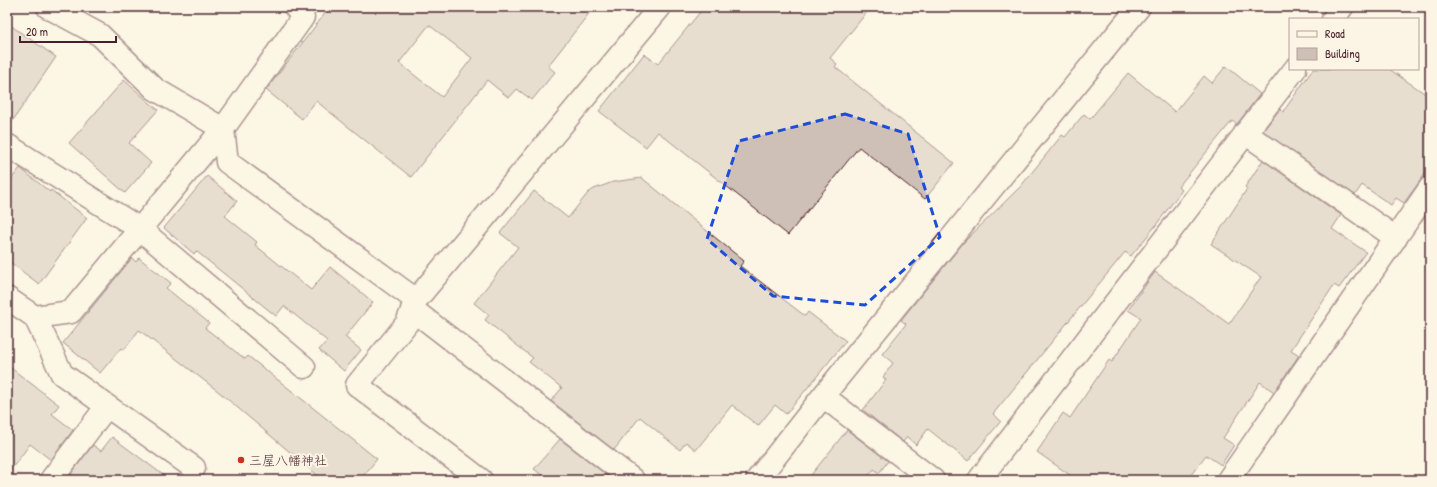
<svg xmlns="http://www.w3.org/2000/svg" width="1437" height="487" font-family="'Patrick Hand','Klee One',sans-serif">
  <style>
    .built { fill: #eee5d7 }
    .building { fill: #cfc0b7; stroke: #4a1f2b; fill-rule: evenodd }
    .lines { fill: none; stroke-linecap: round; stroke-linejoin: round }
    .minor-casing { stroke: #4a1f2b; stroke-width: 25 }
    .minor { stroke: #fcf5e5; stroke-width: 22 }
    .marked { fill: none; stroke: #1d4ed8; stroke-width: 3; stroke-dasharray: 8 5; stroke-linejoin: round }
    .poi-dot { fill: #c8321e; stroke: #fcf5e5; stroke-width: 1.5 }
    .labels { text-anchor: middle; stroke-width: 4; stroke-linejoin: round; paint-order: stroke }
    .poi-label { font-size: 13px; fill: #4a1f2b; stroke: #fcf5e5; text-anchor: start }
  </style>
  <rect width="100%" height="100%" fill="#fcf5e5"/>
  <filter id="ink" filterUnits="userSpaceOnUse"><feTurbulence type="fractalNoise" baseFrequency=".025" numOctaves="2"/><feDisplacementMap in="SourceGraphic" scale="8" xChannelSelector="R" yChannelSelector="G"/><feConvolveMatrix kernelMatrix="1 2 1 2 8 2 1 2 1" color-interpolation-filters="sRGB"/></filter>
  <g filter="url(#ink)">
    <path class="built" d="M7,468L41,480H7Z"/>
    <path class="building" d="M330,7H594L548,66L555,72L532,100L517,89L509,98L487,80L411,177L316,101L302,119L266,90ZM429,25L472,58L442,97L399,63Z
      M704,7H871L830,58L837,64L835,67L954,163L925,199L859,147L788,235L658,132L646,147L599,111L644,54L658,64Z
      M7,23L56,57L7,129Z
      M1226,66L1260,94L1237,124L1232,121L1178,187L1182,190L1153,229L1131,256L1125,252L993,414L1001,421L968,461L928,429L916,445L907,437L903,442L863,410L886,380L883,377L893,363L882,354L906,324L901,320L964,242L1021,186L1062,135L1065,137L1084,114L1090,119L1128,73L1175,112L1204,76L1212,83Z
      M1313,69H1389L1430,97V167L1404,203L1396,198L1391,205L1362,185L1355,195L1263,131L1280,109L1283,112Z
      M124,80L158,110L129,143L151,163L125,193L69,143Z
      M1263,160L1341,215L1332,229L1366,252L1339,288L1334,285L1291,350L1299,355L1274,392L1260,382L1223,438L1234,445L1221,465L1206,455L1187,480H1077L1037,452L1063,413L1070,418L1109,360L1112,362L1141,318L1128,310L1155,272L1229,324L1261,277L1211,244L1247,189L1245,187Z
      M20,168L50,192L51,190L87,218L39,284L7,260V185Z
      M207,176L237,201L225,216L257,242L255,245L311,290L330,267L373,302L345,337L361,350L344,371L319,350L327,341L284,306L276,316L196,251L194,254L164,228Z
      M642,178L744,261L740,266L805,316L808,312L846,341L786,414L775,405L758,426L732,405L696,450L686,442L680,450L640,417L614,450L551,401L562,388L529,362L533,358L485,320L489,315L474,303L518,247L500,233L534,191L568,218L588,193L594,189L613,182Z
      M132,258L136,262L139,258L171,283L166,288L209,323L205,328L245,359L248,356L377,459L360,480H323L219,392L139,330L124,350L121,348L100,373L63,343Z
      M7,365L59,405L52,414L73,430L51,460L30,444L7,475Z
      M847,430L888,461L879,473L874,469L865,480H807Z
      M112,437L170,480H78L71,474L93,445L101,451Z
      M560,439L613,480H548L534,469Z"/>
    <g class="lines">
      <defs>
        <path id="minor" d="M48,7L100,35L155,89L223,129
          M1333,19L1342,7
          M223,129L227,162L416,300
          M1245,133L1396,238
          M7,145L140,229L304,367
          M7,298L35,317L71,312L223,129L303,17L295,7
          M412,309L633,480
          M35,317L62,374L194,468
          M823,396L933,480
          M51,480L107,406
          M481,480L357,385L407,323L416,300L660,7
          M757,480L823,396L1139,7
          M979,480L1295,69
          M1228,480L1430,188"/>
      </defs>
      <use href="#minor" class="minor-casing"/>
      <use href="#minor" class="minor"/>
    </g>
  </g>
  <path d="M0 0H1437V487H0ZM845,114L908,134L940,237L865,305L773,296L707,239L739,141Z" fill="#fcf5e5" fill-opacity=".55" fill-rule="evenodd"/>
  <path class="marked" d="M845,114L908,134L940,237L865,305L773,296L707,239L739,141Z"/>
  <circle class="poi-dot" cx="241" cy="460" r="4"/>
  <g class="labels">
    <g class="poi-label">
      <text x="249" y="465">三屋八幡神社</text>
    </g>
  </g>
  <rect width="1437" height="487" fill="none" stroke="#fcf5e5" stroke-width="24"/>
  <rect x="12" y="12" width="1413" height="463" fill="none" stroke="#4a1f2b" stroke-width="1.5" filter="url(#ink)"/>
  <rect x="1289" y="18" width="130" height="52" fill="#fcf5e5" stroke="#b59f9b"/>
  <rect x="1297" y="31" width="20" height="6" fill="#fcf5e5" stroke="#b59f9b"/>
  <text x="1325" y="38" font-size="12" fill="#4a1f2b">Road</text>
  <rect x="1297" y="48" width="20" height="12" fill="#cfc0b7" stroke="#b59f9b"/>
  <text x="1325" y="58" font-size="12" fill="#4a1f2b">Building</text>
  <path d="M20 36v6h96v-6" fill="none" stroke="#4a1f2b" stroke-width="2"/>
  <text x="26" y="36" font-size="12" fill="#4a1f2b" stroke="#fcf5e5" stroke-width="3" paint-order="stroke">20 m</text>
</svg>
